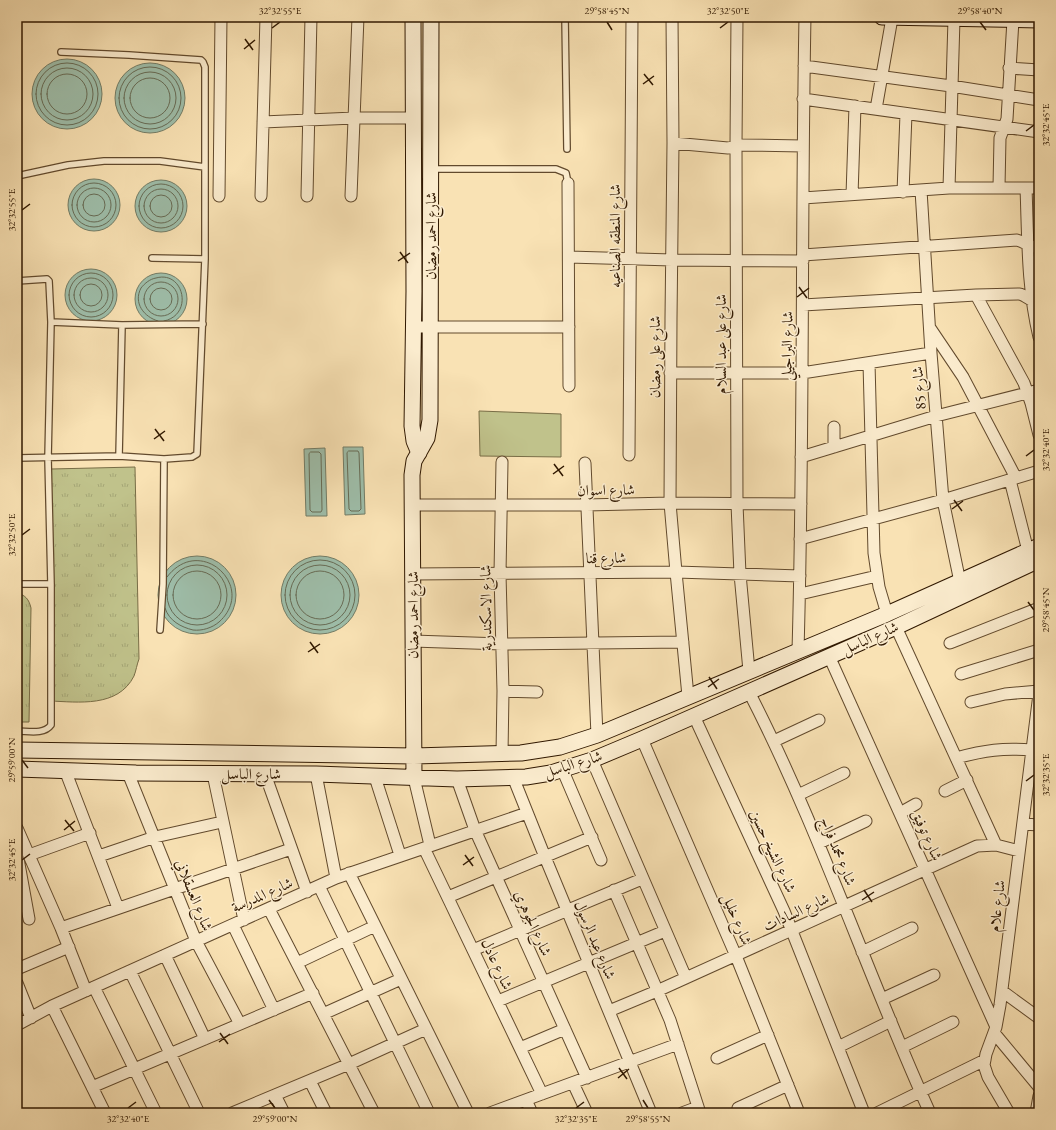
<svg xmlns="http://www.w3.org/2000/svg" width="1056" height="1130" font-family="'EB Garamond',Amiri,serif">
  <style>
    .grass { fill: url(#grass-tufts); stroke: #786d46 }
    .pitch { fill: #c0c28b; stroke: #786d46 }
    .water { fill: #9ebeaa; stroke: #727c66 }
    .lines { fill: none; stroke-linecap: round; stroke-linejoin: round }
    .shore { stroke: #676b55; stroke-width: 1 }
    .lane-casing { stroke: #624a2d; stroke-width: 8 }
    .street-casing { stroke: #624a2d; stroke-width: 13 }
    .secondary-casing { stroke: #301800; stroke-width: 17 }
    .lane { stroke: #fbecce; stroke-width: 5.5 }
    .street { stroke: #fbecce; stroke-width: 11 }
    .secondary { stroke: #fbecce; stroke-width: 15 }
    .ticks { fill: none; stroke: #301800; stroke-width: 1.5 }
    .labels { text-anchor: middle; stroke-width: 3; stroke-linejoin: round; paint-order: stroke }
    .street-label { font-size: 15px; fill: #301800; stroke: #fbecce }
    .neatline { fill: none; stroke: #301800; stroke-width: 1.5 }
    .ticks-label { font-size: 10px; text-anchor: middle; fill: #301800 }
  </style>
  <defs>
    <pattern id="grass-tufts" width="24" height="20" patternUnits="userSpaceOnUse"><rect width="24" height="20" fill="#c0c28b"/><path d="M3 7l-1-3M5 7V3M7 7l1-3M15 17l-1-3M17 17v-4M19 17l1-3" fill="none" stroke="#a5a676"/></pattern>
  </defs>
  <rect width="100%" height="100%" fill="#f9e2b4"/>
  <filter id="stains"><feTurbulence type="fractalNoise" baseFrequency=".005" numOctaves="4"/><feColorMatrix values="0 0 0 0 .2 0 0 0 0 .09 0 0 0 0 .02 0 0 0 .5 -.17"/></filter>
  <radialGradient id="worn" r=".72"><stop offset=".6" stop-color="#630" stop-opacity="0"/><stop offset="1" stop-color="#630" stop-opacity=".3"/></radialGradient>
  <path class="grass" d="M135,467L139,659C137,664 136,671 134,676C118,708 78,702 50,701L46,476L51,469Z
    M17,593C25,595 29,599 31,608L29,722H17Z"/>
  <path class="pitch" d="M479,411L561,414V457L480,456Z"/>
  <path class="water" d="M32 94a35 35 0 1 1 70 0a35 35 0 1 1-70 0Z
    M115 98a35 35 0 1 1 70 0a35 35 0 1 1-70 0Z
    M68 205a26 26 0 1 1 52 0a26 26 0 1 1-52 0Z
    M135 206a26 26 0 1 1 52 0a26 26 0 1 1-52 0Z
    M65 295a26 26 0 1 1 52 0a26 26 0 1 1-52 0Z
    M135 299a26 26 0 1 1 52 0a26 26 0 1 1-52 0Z
    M343,447H363L365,514L345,515Z
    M325,448L327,516H306L304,449Z
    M281 595a39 39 0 1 1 78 0a39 39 0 1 1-78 0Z
    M158 595a39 39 0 1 1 78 0a39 39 0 1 1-78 0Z"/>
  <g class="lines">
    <path class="shore" d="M36 94a31 31 0 1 1 62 0a31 31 0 1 1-62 0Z
      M119 98a31 31 0 1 1 62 0a31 31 0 1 1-62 0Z
      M41 94a26 26 0 1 1 52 0a26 26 0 1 1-52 0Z
      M124 98a26 26 0 1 1 52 0a26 26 0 1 1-52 0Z
      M47 94a20 20 0 1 1 40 0a20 20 0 1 1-40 0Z
      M130 98a20 20 0 1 1 40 0a20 20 0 1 1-40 0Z
      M72 205a22 22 0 1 1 44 0a22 22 0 1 1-44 0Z
      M139 206a22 22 0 1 1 44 0a22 22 0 1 1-44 0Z
      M77 205a17 17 0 1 1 34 0a17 17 0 1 1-34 0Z
      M144 206a17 17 0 1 1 34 0a17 17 0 1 1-34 0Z
      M83 205a11 11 0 1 1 22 0a11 11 0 1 1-22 0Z
      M150 206a11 11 0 1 1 22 0a11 11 0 1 1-22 0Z
      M69 295a22 22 0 1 1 44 0a22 22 0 1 1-44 0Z
      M74 295a17 17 0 1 1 34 0a17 17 0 1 1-34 0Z
      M144 299a17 17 0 1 1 34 0a17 17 0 1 1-34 0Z
      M80 295a11 11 0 1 1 22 0a11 11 0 1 1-22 0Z
      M150 299a11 11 0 1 1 22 0a11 11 0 1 1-22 0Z
      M158,321C144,317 133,303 141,288C145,283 150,279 156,278C184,270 194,315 164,321
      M349,451H358L359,453L361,509L359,511H351L349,509L347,453Z
      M311,452H319L321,454L322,510L321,512H312L310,510L309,454Z
      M285 595a35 35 0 1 1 70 0a35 35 0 1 1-70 0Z
      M290 595a30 30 0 1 1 60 0a30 30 0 1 1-60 0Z
      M167 595a30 30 0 1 1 60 0a30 30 0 1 1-60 0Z
      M296 595a24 24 0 1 1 48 0a24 24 0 1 1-48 0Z
      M173 595a24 24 0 1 1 48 0a24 24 0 1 1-48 0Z
      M165,608C169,621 181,627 193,630C202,631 212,628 219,622C258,587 200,533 167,577"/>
    <defs>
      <path id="lane" d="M565,17L567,149
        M431,169H556L566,173L568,183
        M17,176L68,165L104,161H160L205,167
        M152,258L205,259
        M17,281L47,279L49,281L51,322L48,458L51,584V725C44,735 28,731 17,731
        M51,322L122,325L203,324
        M119,456L122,325
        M17,458L119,456L164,459L192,457L197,454L205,259V67L203,62L201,60L129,55L61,52
        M17,584H51
        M160,630L163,584L164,459"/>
      <path id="street" d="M672,17L673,143L671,319L670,503L676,572L688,696
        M737,17L736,145L737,504L740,574L749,671
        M804,66L951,86L1039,100
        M1009,68L1039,70
        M803,99L1039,132
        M876,109L892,18
        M263,122L354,118H414
        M673,143L728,148L742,145L803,146
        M568,183L569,386
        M999,187L1000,138L1007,119L1013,20
        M949,188L954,19
        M1026,188C1028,239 1027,287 1039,337
        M921,190L931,353L943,500L960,582
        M903,192L906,114
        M852,195L855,106
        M219,196L221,17
        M261,196L266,17
        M307,196L311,17
        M351,196L358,17
        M803,198L949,188H1039
        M803,255L1017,240C1026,242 1027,247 1039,247
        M569,257L672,260L803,261
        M976,295L1024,383L1031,403L1039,435
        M803,305L976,295L1019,294C1027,295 1031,303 1039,303
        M413,327H569
        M930,328L963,377L1016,478
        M869,363L874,553L879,587L887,614
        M670,373H802L931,353
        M834,447V427
        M629,455L632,17
        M801,457L936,416L1039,390
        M502,462L500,574L503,691L502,754
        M585,463L597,735
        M1010,480L1028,551
        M412,505H586L670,503L801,504
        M800,539L943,500L1039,471
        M412,574L676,572L800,576
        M800,594L877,576
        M896,627L996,845
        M413,641L502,644L683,642
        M950,643L1039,608
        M798,651C804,440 801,228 805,17
        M829,656L996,1027
        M961,674L1039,650
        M503,691L537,692
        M749,692C819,828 867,974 930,1113
        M971,702L1005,694L1039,691
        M694,716L735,805L784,911L864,1113
        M642,739L736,956L799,1113
        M774,741L819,720
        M956,758C986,750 1002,748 1032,750
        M592,760L686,978
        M65,770L118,908
        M563,771L601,860
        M128,773L196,941L240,1024
        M213,774L244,920
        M265,774L307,892
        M316,774L336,878
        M375,777L400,855
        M513,777L545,857L651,1113
        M414,778L430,845
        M457,779L475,830L587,1078
        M945,791L967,780
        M798,795L844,773
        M900,813L916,804
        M1023,824L1039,825
        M17,828L61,928L86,991
        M819,843L866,821
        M424,848L542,1094
        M17,853L29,919
        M29,855L90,833
        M99,856L155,837L222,822
        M349,873L468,1113
        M319,886L429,1113
        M614,890L670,1020L700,1113
        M448,897L592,837
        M269,909L374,1113
        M233,925L274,1010
        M61,928L291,849
        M473,950L642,879
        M862,952L912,928
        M165,955L205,1039
        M297,963L375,926
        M17,969L69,947
        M130,971L199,1113
        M17,983L31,1018
        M94,987L156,1113
        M1002,991L1039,1018
        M882,999L934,975
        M498,1001L665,931
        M52,1006L105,1113
        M609,1011L657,991L977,846L996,845L1019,851
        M323,1014L401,979
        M17,1025L52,1006L336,878L527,813
        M995,1034L1039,1087
        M838,1047L891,1021
        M902,1047L953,1022
        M520,1048L565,1029
        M717,1058L768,1035
        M310,1081L326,1113
        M573,1083L587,1113
        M92,1087L313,993
        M275,1095L284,1113
        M526,1100L532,1113
        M738,1108L788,1085
        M232,1113L349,1064L426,1029
        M490,1113L678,1044
        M682,1113L698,1107
        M877,1113L985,1060
        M1009,1113L988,1077L984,1065L986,1054L996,1027L1000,1005L1039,694
        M1036,1113L1039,1096"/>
      <path id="secondary" d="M413,17L414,291L412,426L414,441L419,453
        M882,17L1039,20
        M17,750L414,756L521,753L560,747L597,735L887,614L1039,546
        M17,769L136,773L316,774L457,779L526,777L551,773L592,760L642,739L896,627L1039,560
        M414,778L412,475L414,461L427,438L430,420L431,17"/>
    </defs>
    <use href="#lane" class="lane-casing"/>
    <use href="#street" class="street-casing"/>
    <use href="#secondary" class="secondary-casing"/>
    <use href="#lane" class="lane"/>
    <use href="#street" class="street"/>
    <use href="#secondary" class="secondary"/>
  </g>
  <path class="ticks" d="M607,22L612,30M980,22L986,30M272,28L280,22M720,28L728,22M245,39L253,50M244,49L255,40M644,74L653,85M643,84L654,76M1026,131L1034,125M22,210L30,204M400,252L408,263M398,261L410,253M799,287L807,298M797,297L809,288M155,429L164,441M154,439L165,431M1026,456L1034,450M554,464L563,476M553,474L564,466M954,500L962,511M952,509L963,501M22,535L30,529M1028,602L1034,610M310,642L318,653M308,652L320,644M709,677L717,689M708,687L719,679M22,760L28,768M1026,781L1034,775M65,820L74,831M64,830L75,821M465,855L473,866M22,860L30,854M463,865L474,857M864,890L872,902M862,900L874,892M220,1033L228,1044M219,1042L230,1034M619,1068L627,1079M618,1078L629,1069M269,1100L275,1108M643,1100L648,1108M128,1108L136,1102M576,1108L584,1102"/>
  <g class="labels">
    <g class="street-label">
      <text transform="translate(431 236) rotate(-90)" y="5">شارع احمد رمضان</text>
      <text transform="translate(615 236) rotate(-90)" y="5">شارع المنطقه الصناعيه</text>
      <text transform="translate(721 344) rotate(-90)" y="5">شارع على عبد السلام</text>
      <text transform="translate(787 346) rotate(-89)" y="5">شارع البراجيلي</text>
      <text transform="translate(655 357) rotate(-90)" y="5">شارع على رمضان</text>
      <text transform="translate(919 388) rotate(-95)" y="5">شارع 85</text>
      <text transform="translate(606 490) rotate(-1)" y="5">شارع اسوان</text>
      <text transform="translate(606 558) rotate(-1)" y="5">شارع قنا</text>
      <text transform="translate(486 608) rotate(-91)" y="5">شارع الاسكندرية</text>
      <text transform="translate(413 615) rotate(-90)" y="5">شارع احمد رمضان</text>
      <text transform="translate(870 638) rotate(-24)" y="5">شارع الباسل</text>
      <text transform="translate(573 764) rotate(-17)" y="5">شارع الباسل</text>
      <text x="251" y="779">شارع الباسل</text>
      <text transform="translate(927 835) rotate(66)" y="5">شارع توفيق</text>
      <text transform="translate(773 851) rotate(65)" y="5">شارع الشيخ حسين</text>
      <text transform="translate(838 851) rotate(68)" y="5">شارع محمد فراج</text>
      <text transform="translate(194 895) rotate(68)" y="5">شارع العسقلاني</text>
      <text transform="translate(262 895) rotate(-24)" y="5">شارع المدرسة</text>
      <text transform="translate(997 906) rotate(-83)" y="5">شارع علام</text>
      <text transform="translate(796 912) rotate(-25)" y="5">شارع السادات</text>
      <text transform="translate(737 919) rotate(67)" y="5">شارع خليل</text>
      <text transform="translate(533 923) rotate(66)" y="5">شارع الجوهري</text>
      <text transform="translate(595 940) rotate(67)" y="5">شارع عبد الرسول</text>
      <text transform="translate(497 964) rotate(65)" y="5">شارع عادل</text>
    </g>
  </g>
  <rect width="1056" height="1130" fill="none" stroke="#f9e2b4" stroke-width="44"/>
  <rect x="22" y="22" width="1012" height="1086" class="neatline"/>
  <g class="ticks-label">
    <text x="280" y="14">32°32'55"E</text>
    <text x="607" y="14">29°58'45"N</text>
    <text x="728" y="14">32°32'50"E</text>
    <text x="980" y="14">29°58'40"N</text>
    <text transform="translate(1045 125) rotate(-90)" y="4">32°32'45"E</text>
    <text transform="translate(11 210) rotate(-90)" y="4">32°32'55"E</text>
    <text transform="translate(1045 450) rotate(-90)" y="4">32°32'40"E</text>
    <text transform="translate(11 535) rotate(-90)" y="4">32°32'50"E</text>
    <text transform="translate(1045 610) rotate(-90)" y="4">29°58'45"N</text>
    <text transform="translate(11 760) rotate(-90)" y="4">29°59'00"N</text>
    <text transform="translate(1045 775) rotate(-90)" y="4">32°32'35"E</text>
    <text transform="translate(11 860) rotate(-90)" y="4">32°32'45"E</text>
    <text x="128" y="1122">32°32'40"E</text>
    <text x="275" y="1122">29°59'00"N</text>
    <text x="576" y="1122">32°32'35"E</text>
    <text x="648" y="1122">29°58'55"N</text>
  </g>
  <rect width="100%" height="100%" filter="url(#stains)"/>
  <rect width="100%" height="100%" fill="url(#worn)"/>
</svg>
